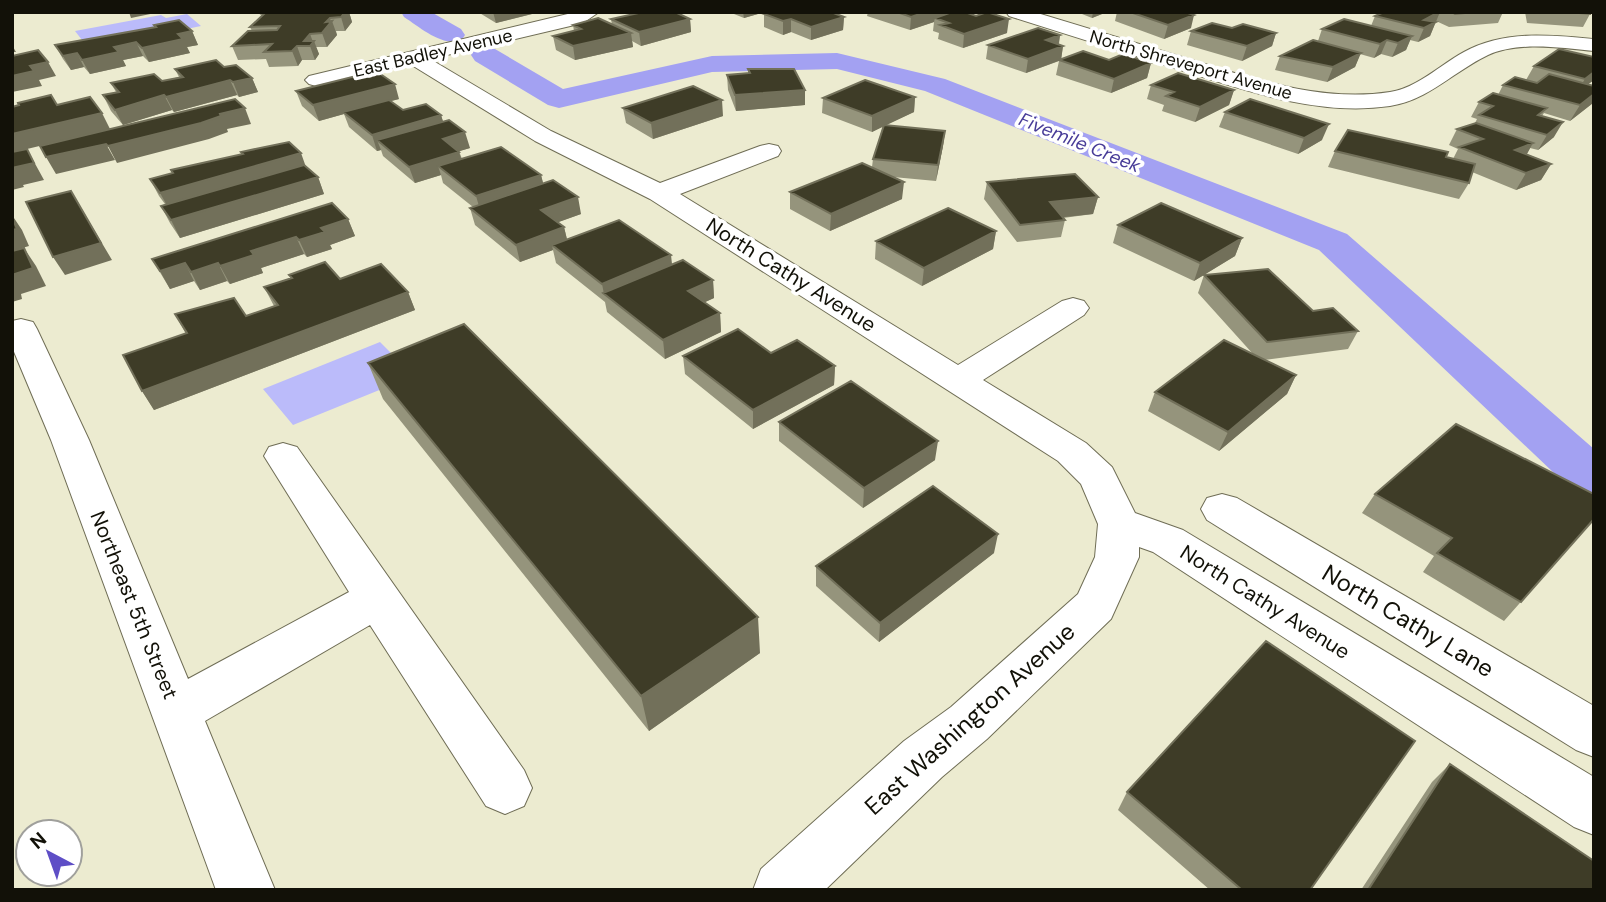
<svg xmlns="http://www.w3.org/2000/svg" width="1606" height="902" font-family="'DM Sans',sans-serif">
  <style>
    .green { fill: #bbbbfa }
    .lines { fill: none; stroke-linecap: round; stroke-linejoin: round }
    .canal { fill: #a3a1f2; fill-rule: evenodd }
    .minor-casing { stroke: #6f6d55; stroke-width: 2 }
    .minor { fill: #fff; fill-rule: evenodd }
    .wall { fill: #95947c }
    .shaded-wall { fill: #72705a }
    .building { fill: #3e3c27; stroke: #72705a; stroke-width: 2 }
    .labels { text-anchor: middle; stroke-width: 7; stroke-linejoin: round; paint-order: stroke }
    .far-street-label { font-size: 18px; fill: #121108; stroke: #fff }
    .far-water-label { font-size: 19px; font-style: italic; fill: #483c98; stroke: #fff }
    .street-label { font-size: 21px; fill: #121108; stroke: #fff }
    .near-street-label { font-size: 24px; fill: #121108; stroke: #fff }
  </style>
  <rect width="100%" height="100%" fill="#ecebd0"/>
  <path class="green" d="M187,14L201,26L89,49L75,31L161,15L166,18Z
    M380,342L414,376L293,425L263,389Z"/>
  <g class="lines">
    <path class="canal" d="M401,12H431L461,29L465,35L461,41C441,46 421,28 404,17Z
      M485,47L495,49L563,89L712,56L837,53L945,79L1347,234L1594,449V498L1575,493L1319,250L925,91L837,69L712,72L559,108L548,105L475,61L471,55L475,49Z"/>
    <defs>
      <path id="minor" d="M576,12H599L583,23L430,59L551,131L660,183L760,146L769,144L778,146L781,151L778,156L680,194L958,365L1062,301L1073,298L1084,301L1089,308L1084,315L983,380L1086,443L1112,467L1135,513L1183,530L1594,777V835L1574,827L1153,552L1139,547V557L1111,619L987,739L942,777L825,890H753L761,869L904,741L951,707L1078,594L1095,557L1098,524L1081,484L1058,461L650,199L535,141L410,64L316,86L309,84L305,80L309,76Z
        M1006,12H1034C1084,27 1133,42 1182,57C1249,77 1318,103 1390,92C1417,88 1440,65 1464,52C1504,30 1550,35 1594,39V51C1560,48 1520,41 1488,55C1454,71 1429,100 1390,106C1316,117 1241,89 1171,67C1117,50 1063,33 1009,16Z
        M21,319L33,322L37,329L89,440L188,679L349,592L264,456L269,447L283,443L297,447L524,770L532,788L524,806L505,814L486,806L370,625L205,721L275,890H216L51,440L12,347V321Z
        M1222,494L1237,498L1594,706V757L1576,750L1207,520L1201,509L1207,498Z"/>
    </defs>
    <use href="#minor" class="minor-casing"/>
    <use href="#minor" class="minor"/>
  </g>
  <path class="wall" d="M257,12H349L352,22L345,31H336L337,35L327,47H316L319,54L315,60H302L298,66L269,67L266,59L238,60L232,46L252,31L250,27L262,16Z
    M478,12H540L496,23Z
    M729,12H765L744,18Z
    M868,12H944V15L1007,33L963,48L938,39L939,33L933,31L934,22L910,30L867,16Z
    M1077,12H1107L1092,18Z
    M1117,12H1185L1191,28L1164,39L1115,21Z
    M1384,12H1503L1498,23L1449,27L1436,21L1430,36L1418,42L1410,40L1406,50L1392,57L1381,54L1374,58L1360,54L1355,67L1327,82L1275,70L1280,56L1318,41L1322,29L1371,26L1375,16Z
    M1525,12H1590V14L1583,27L1527,23Z
    M764,14L844,17L843,30L811,40L791,32L783,35L764,27Z
    M611,19H690L691,32L641,46L632,41L633,47L575,60L556,50L553,36L574,31L573,25H612Z
    M154,25L192,31L198,45L187,47L190,53L149,62L143,56L123,60L126,66L90,74L84,67L71,70L63,59L55,45L155,27Z
    M1232,28L1276,33L1272,46L1242,61L1187,45L1191,31Z
    M1060,35L1059,44L1063,46L1061,60H1109L1151,63L1147,78L1111,93L1056,75L1059,61L1026,73L986,59L988,45Z
    M1534,66L1594,80L1588,84L1593,103L1570,121L1544,113L1542,116L1554,137L1538,150L1530,148L1527,154L1551,164L1541,180L1516,190L1472,172L1469,183L1459,199L1328,167L1335,151L1446,157L1453,159L1458,149L1449,145L1457,129L1475,123L1477,119L1471,117L1479,102L1498,95L1503,85L1526,80Z
    M224,67L252,78L258,92L239,97L237,95L174,112L172,110L123,125L111,111L103,95L116,92L111,83L162,81L179,77L175,69Z
    M748,69L805,105L736,111L728,90L727,75L748,73Z
    M1151,85L1234,90L1229,105L1195,122L1162,111L1164,105L1147,99Z
    M296,91L399,99L391,101L403,110L441,115L443,122L470,148L459,151L462,159L541,175L543,183L581,214L558,222L564,227L567,239L672,265L713,280L714,298L705,302L720,313L721,332L665,359L607,312L605,302L556,263L553,250L520,262L475,225L470,208L473,207L443,183L441,175L415,183L383,156L381,150L377,151L349,127L344,114L319,121L302,106Z
    M915,97L914,112L885,125L945,131L943,146L936,181L893,177L902,199L830,231L790,209V192L872,167L873,159L883,126L872,132L822,113L823,98Z
    M623,108L723,116L653,139L626,123Z
    M1225,112L1322,140L1298,154L1219,127Z
    M241,152L306,166L318,177L324,194L180,238L170,223L161,206L165,204L159,196L150,179L242,154Z
    M987,182L1098,197L1093,214L1063,218L1065,220L1061,237L1017,242L984,199Z
    M348,219L355,236L330,245L332,249L307,257L304,254L261,268L263,273L230,284L227,281L200,290L194,281L170,289L152,259Z
    M1118,225L1242,238L1235,256L1194,281L1113,243Z
    M996,231L993,249L922,286L875,259L876,241Z
    M289,275L340,279L408,292L415,310L154,410L142,391L186,334L175,314L246,316L274,306L264,287L291,278Z
    M1204,275L1313,311L1358,331L1348,349L1264,360L1296,375L1287,394L1219,451L1148,411L1155,392L1253,354L1198,293Z
    M771,353L835,366L834,385L753,429L685,374L683,356Z
    M368,363L760,653L649,731L383,399Z
    M779,422L935,460L863,508L779,441Z
    M1375,494L1594,519L1504,621L1423,572L1434,556L1362,513Z
    M994,553L879,642L816,586V566Z
    M1450,764L1594,890H1361L1432,782Z
    M1127,792L1310,890H1210L1118,810Z"/>
  <path class="shaded-wall" d="M129,12H160L131,18Z
    M342,12H349L352,22L345,31L341,17Z
    M493,12H540L496,23Z
    M743,12H765L744,18Z
    M926,12H944L943,20L935,18L934,22L910,30L911,17Z
    M1093,12H1107L1092,18Z
    M1440,12L1430,36L1418,42L1424,28V20Z
    M1194,15L1191,28L1164,39L1168,25Z
    M844,17L843,30L811,40V27Z
    M330,18L331,23L332,21L337,35L327,47L322,33L326,22Z
    M690,19L691,32L641,46L639,32Z
    M791,19V32L783,35V21Z
    M1009,19L1007,33L963,48L964,34Z
    M192,31L198,45L187,47L190,53L149,62L142,48L178,34Z
    M631,33L633,47L575,60L573,46Z
    M1276,33L1272,46L1242,61L1247,46Z
    M310,34L313,42L314,41L319,54L315,60L310,46L304,41Z
    M1060,35L1058,48L1063,46L1061,60L1026,73L1028,59L1046,40Z
    M1412,36L1406,50L1392,57L1398,43Z
    M1387,40L1381,54L1374,58L1380,44Z
    M136,42L143,56L123,60L126,66L90,74L82,60L114,47Z
    M12,45L16,52H12Z
    M297,46L302,60L298,66L292,51Z
    M77,53L84,67L71,70L63,56Z
    M1361,53L1355,67L1327,82L1333,67Z
    M48,62L56,76L39,80L42,86L12,92V76L30,66Z
    M1151,63L1147,78L1111,93L1114,79Z
    M1594,72V80L1576,93L1585,79Z
    M252,78L258,92L239,97L233,82Z
    M230,80L237,95L174,112L166,97Z
    M395,84L399,99L345,113L343,112L344,114L319,121L313,105Z
    M805,90V105L736,111L735,95Z
    M1234,90L1229,105L1195,122L1200,107Z
    M1594,94L1593,103L1570,121L1580,105Z
    M164,95L172,110L123,125L115,110Z
    M915,97L914,112L872,132V116Z
    M722,100L723,116L653,139L651,123Z
    M245,108L251,124L227,129L228,132L209,139L117,163L108,146L220,114Z
    M102,113L110,129L27,149L44,180L23,185L24,187L12,190V134Z
    M441,115L446,131L377,140L381,150L377,151L372,135Z
    M1563,122L1554,137L1538,150L1547,135Z
    M1329,124L1322,140L1298,154L1304,138Z
    M945,131L943,146L936,181L938,165Z
    M465,132L470,148L447,155L443,139Z
    M1533,143L1524,159L1505,166L1515,150Z
    M106,144L115,160L56,174L46,157Z
    M459,152L464,168L438,166L441,175L415,183L409,167Z
    M301,153L307,170L169,209L160,193Z
    M1551,164L1541,180L1516,190L1526,173Z
    M541,175L545,191L481,213L476,196Z
    M318,177L324,194L180,238L171,220Z
    M904,182L902,199L830,231L831,214Z
    M71,191L112,260L65,275L53,257Z
    M578,197L581,214L545,227L541,210Z
    M1098,197L1093,214L1046,219L1050,202Z
    M12,215L22,230L29,246L12,251Z
    M348,219L355,236L330,245L332,249L307,257L299,240L321,228Z
    M564,227L568,244L552,245L553,250L520,262L516,245Z
    M996,231L993,249L922,286L924,268Z
    M296,237L304,254L261,268L263,273L230,284L220,266L251,251Z
    M1242,238L1235,256L1194,281L1200,263Z
    M24,248L36,266L46,286L21,294L22,299L12,302V275Z
    M671,255L673,273L604,294L602,284Z
    M185,263L194,281L170,289L160,271Z
    M218,263L227,281L200,290L191,272Z
    M713,280L714,298L690,309L688,291Z
    M408,292L415,310L154,410L142,391Z
    M720,313L721,332L665,359L663,340Z
    M835,366L834,385L753,429V410Z
    M1296,375L1287,394L1219,451L1228,432Z
    M938,441L935,460L863,508L864,488Z
    M998,534L994,553L879,642L880,623Z
    M758,617L760,653L649,731L641,696Z"/>
  <path class="building" d="M283,12H345L341,17L330,18L326,22L332,21L322,33L310,34L304,41H314L310,46H297L292,51L264,52L272,44L232,46L248,31L277,30L280,26L250,27L265,13Z
    M643,12H675L690,19L639,32L611,19Z
    M769,12H831L844,17L811,27L791,19L783,21L764,14Z
    M897,12H926L911,17Z
    M952,12H965L976,16L987,12L1009,19L964,34L940,25L949,23L935,18Z
    M1130,12H1185L1194,15L1168,25Z
    M1384,12H1439L1424,20L1436,22L1424,28L1375,16Z
    M1452,12H1475L1455,14Z
    M1567,12H1590V14Z
    M598,18L631,33L573,46L553,36L581,29L573,25Z
    M1344,19L1412,36L1398,43L1387,40L1380,44L1322,29Z
    M179,20L192,31L178,34L183,39L142,48L136,42L114,47L119,52L82,60L77,53L63,56L55,45L156,27L154,25Z
    M1212,23L1232,28L1243,24L1276,33L1247,46L1191,31Z
    M1038,28L1060,35L1046,40L1063,46L1028,59L988,45Z
    M1313,40L1361,53L1333,67L1280,56Z
    M1559,49L1594,57V72L1585,79L1534,66Z
    M38,50L48,62L30,66L34,71L12,76V56Z
    M1083,51L1109,60L1123,54L1151,63L1114,79L1059,60Z
    M216,60L224,67L236,65L252,78L233,82L230,80L166,97L164,95L115,110L103,95L119,92L111,83L154,74L162,81L183,77L175,69Z
    M748,69H794L805,90L735,95L727,75L750,73Z
    M376,71L395,84L313,105L296,91Z
    M1178,73L1234,90L1200,107L1166,96L1174,92L1151,85Z
    M1549,74L1594,86V94L1580,105L1503,85L1515,77L1537,83Z
    M865,80L915,97L872,116L823,98Z
    M693,86L722,100L651,123L623,108Z
    M1493,93L1547,108L1538,115L1563,122L1547,135L1479,115L1493,106L1479,102Z
    M51,95L57,105L90,97L102,113L12,134V107L19,105L18,103Z
    M235,99L245,108L220,114L221,116L201,123L108,146L106,144L46,157L40,146Z
    M1250,99L1329,124L1304,138L1225,112Z
    M389,100L403,110L426,104L441,115L372,135L343,112Z
    M449,120L465,132L443,139L459,152L409,167L377,140Z
    M1476,123L1533,143L1515,150L1551,164L1526,173L1459,147L1483,139L1457,129Z
    M884,125L945,131L938,165L873,159Z
    M1348,130L1448,152L1446,157L1475,164L1469,183L1335,151Z
    M289,142L301,153L160,193L150,179L173,173L171,170L243,154L241,152Z
    M501,147L541,175L476,196L438,166Z
    M27,149L34,163L12,168L14,171H12V152Z
    M862,163L904,182L831,214L790,192Z
    M304,165L318,177L171,220L161,206Z
    M1075,174L1098,197L1050,202L1065,220L1020,225L987,182Z
    M553,180L578,197L541,210L564,227L516,245L470,208Z
    M71,191L101,243L53,257L26,202Z
    M332,203L348,219L321,228L325,232L299,240L296,237L251,251L254,255L220,266L218,263L191,272L185,263L160,271L152,259Z
    M1161,203L1242,238L1200,263L1118,225Z
    M948,208L996,231L924,268L876,241Z
    M12,217L17,229L12,230Z
    M619,220L671,255L602,284L552,245Z
    M24,248L33,268L12,275V251Z
    M683,260L713,280L688,291L720,313L663,340L603,293Z
    M325,262L340,279L381,264L408,292L142,391L123,355L187,333L175,314L234,298L246,316L278,305L264,287L292,278L289,275Z
    M1268,269L1313,311L1333,308L1358,331L1267,342L1204,275Z
    M464,324L758,617L641,696L368,363Z
    M738,329L771,353L797,340L835,366L753,410L683,356Z
    M1224,340L1296,375L1228,432L1155,392Z
    M851,381L938,441L864,488L779,422Z
    M1456,424L1594,494V519L1521,602L1437,553L1452,538L1375,494Z
    M933,486L998,534L880,623L816,566Z
    M1266,641L1415,741L1310,890H1242L1127,792Z
    M1450,764L1594,861V890H1368Z"/>
  <g class="labels">
    <g class="far-street-label">
      <text transform="translate(433 53) rotate(-13)" y="6">East Badley Avenue</text>
      <text transform="translate(1191 65) rotate(16)" y="6">North Shreveport Avenue</text>
    </g>
    <g class="far-water-label">
      <text transform="translate(1080 142) rotate(22)" y="7">Fivemile Creek</text>
    </g>
    <g class="street-label">
      <text transform="translate(791 275) rotate(32)" y="7">North Cathy Avenue</text>
      <text transform="translate(1265 602) rotate(32)" y="7">North Cathy Avenue</text>
      <text transform="translate(134 605) rotate(68)" y="7">Northeast 5th Street</text>
    </g>
    <g class="near-street-label">
      <text transform="translate(1408 621) rotate(31)" y="8">North Cathy Lane</text>
      <text transform="translate(970 719) rotate(-42)" y="8">East Washington Avenue</text>
    </g>
  </g>
  <rect width="1606" height="902" fill="none" stroke="#121108" stroke-width="28"/>
  <g transform="translate(49 853) rotate(319)"><circle r="33" fill="#ffffff" stroke="#a0a09c" stroke-width="2"/>
  <path d="M0-5L12 26L0 18L-12 26Z" fill="#5e4ec6"/>
  <text y="-10" font-size="19" font-weight="bold" text-anchor="middle" fill="#121108">N</text>
  </g>
</svg>
